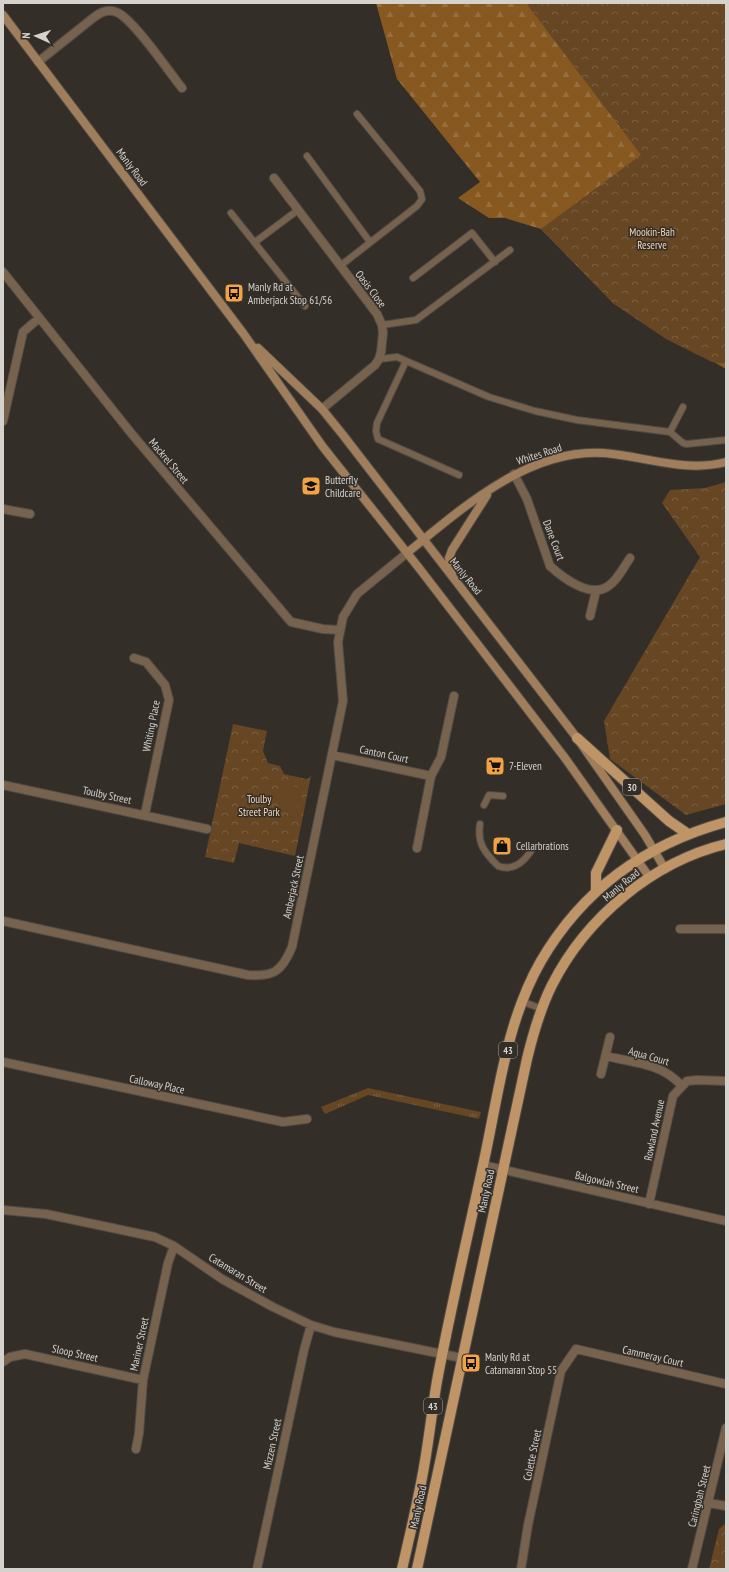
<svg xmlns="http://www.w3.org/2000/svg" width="729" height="1572" font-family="'PT Sans Narrow',sans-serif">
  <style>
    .grass { fill: url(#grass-tufts) }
    .forest { fill: url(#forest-firs) }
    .park { fill: url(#park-crowns) }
    .pitch { fill: #664623 }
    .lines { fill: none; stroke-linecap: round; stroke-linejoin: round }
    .lane-casing { stroke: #504c46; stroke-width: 8 }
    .street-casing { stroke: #504c46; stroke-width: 10 }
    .secondary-casing { stroke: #504c46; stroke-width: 10 }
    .primary-casing { stroke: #504c46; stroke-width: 12 }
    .lane { stroke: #77624d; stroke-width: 6 }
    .street { stroke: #77624d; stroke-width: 8 }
    .secondary { stroke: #a07e5c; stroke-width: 8 }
    .primary { stroke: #bf9467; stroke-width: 10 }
    .labels { text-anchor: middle; stroke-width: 3; stroke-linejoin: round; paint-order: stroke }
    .shield { fill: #332e28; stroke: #a4a19c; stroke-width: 1 }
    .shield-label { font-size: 10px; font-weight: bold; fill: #d5d2ce }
    .street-label { font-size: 11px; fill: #d5d2ce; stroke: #332e28 }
    .park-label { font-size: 11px; fill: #f4d8bb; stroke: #332e28 }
    .poi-label { font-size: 11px; fill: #d5d2ce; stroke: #332e28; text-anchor: start }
  </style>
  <defs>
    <pattern id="grass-tufts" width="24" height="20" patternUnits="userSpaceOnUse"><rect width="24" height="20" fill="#664623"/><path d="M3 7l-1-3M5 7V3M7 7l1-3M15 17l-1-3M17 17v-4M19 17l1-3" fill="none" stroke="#7b6042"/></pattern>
    <pattern id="forest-firs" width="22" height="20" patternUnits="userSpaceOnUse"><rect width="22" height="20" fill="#875820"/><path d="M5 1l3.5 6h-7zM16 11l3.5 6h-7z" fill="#976f3f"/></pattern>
    <pattern id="park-crowns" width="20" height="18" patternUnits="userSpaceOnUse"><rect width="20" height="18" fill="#664623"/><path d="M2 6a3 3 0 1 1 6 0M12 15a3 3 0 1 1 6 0" fill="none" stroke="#7b6042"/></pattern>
  </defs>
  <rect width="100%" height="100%" fill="#332e28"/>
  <path class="grass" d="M368,1088L481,1112L479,1119L368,1095L325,1114L321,1107Z"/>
  <path class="forest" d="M376,3H726V369L614,304L541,229L505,218H489L458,198L480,182L397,79Z"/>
  <path class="park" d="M526,3H726V364L712,362L666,339L614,304L541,229L641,155Z
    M726,482V804L686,815L610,759L604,721L700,557L662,503L670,490L705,488Z
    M233,724L267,731L263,751L268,763L280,766L284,774L307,779L311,776L295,856L239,843L234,863L205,857Z
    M726,1523V1569H709L719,1529Z"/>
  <path class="pitch" d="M283,784L301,788L296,814L278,810Z"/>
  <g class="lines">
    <defs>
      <path id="lane" d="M307,156L370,242
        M231,213L305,306
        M255,242L298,210
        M340,266L417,206L422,199L420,191L357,114
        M413,278L472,233L495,262
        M382,325L416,320L510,250
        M379,359L397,357L489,397L535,411L577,420L670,432L683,443L687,444L726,440
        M406,361L377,423L376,431L378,439L459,475
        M670,432L683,407
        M484,805L489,795L503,796
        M480,824C477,843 484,852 498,866C514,872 525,861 533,848
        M521,1001L542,1009"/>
      <path id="street" d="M38,62L93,18C101,12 107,9 116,12C132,17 169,72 182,88
        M274,178L377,314L382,325L383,333L381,352L379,359L375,365L322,409
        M3,272L131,433L291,622L323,629L339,630
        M3,421L23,332L39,318
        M514,474L527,499L550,566C562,577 589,598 607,587C617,581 623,568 630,558
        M3,509L30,514
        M590,616L596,591
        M134,658L146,662L165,685L169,700L145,814
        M332,755L431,776
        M3,785L207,829
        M417,848L431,776L441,757L454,696
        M3,921L248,975C274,977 282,971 292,947L343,701L338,642L343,617L357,594L407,553
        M680,929H726
        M606,1056C634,1063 661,1063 681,1085
        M3,1062L283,1122L307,1119
        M601,1074L610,1037
        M483,1165L726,1221
        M649,1204L673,1096L687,1081L698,1080L726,1081
        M3,1210L46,1214L155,1237L174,1246L222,1279L273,1307L311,1325L334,1332L462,1358
        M3,1362L10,1357L25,1354L143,1380
        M136,1449L139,1433L143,1380L168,1263L174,1246
        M709,1503L726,1506
        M257,1569L304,1350L311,1325
        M521,1569L528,1525L561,1371L576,1349L726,1384
        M692,1569L726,1428"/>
      <path id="secondary" d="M3,15L243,333L323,447L419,568L565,758L650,878
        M258,348L322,409L343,435L577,738L645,835L665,869
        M407,553C461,509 529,448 603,453C644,456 685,473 726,462
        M452,574L449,558L452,550L487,495"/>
      <path id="primary" d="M577,738L669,821L688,834
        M596,892V873L617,830
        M402,1569C410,1535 418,1501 424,1467C429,1439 432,1410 437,1381C451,1306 469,1231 485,1156C499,1091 507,1020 541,961C583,889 646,844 726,822
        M417,1569L527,1059C533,1034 540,1009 552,985C586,918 652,862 726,844"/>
    </defs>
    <use href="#lane" class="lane-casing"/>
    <use href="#street" class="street-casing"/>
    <use href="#secondary" class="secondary-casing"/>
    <use href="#primary" class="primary-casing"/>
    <use href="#lane" class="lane"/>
    <use href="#street" class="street"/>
    <use href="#secondary" class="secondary"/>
    <use href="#primary" class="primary"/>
  </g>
  <defs>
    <symbol id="bus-square" viewBox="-11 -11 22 22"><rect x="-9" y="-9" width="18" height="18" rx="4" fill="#f4a344" stroke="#332e28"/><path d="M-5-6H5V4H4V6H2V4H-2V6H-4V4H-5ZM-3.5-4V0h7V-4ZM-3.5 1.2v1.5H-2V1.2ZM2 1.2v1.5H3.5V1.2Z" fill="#111"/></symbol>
    <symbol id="school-square" viewBox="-11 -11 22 22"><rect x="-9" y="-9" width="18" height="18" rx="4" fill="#f4a344" stroke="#332e28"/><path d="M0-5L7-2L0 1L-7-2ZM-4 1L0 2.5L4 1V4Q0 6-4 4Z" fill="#111"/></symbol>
    <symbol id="supermarket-square" viewBox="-11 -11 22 22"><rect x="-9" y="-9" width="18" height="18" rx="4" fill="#f4a344" stroke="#332e28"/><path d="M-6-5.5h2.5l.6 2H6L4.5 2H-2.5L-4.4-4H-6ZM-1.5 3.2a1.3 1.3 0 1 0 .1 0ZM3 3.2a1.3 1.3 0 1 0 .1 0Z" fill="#111"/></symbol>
    <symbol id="shop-square" viewBox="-11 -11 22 22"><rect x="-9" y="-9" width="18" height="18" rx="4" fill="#f4a344" stroke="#332e28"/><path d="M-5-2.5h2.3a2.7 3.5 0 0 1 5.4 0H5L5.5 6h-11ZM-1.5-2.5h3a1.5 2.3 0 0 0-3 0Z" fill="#111"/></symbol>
  </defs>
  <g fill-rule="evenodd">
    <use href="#bus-square" x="223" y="282" width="22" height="22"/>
    <use href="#school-square" x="300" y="475" width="22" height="22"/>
    <use href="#supermarket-square" x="484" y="755" width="22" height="22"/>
    <use href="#shop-square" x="491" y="835" width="22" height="22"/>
    <use href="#bus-square" x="460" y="1352" width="22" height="22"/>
  </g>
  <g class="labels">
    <g class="shield">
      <rect x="623" y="779" width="18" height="16" rx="3"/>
      <rect x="499" y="1042" width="18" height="16" rx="3"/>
      <rect x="424" y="1398" width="18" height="16" rx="3"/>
    </g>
    <g class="shield-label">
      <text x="632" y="791">30</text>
      <text x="508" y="1054">43</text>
      <text x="433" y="1410">43</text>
    </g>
    <g class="street-label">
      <text transform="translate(132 167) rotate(53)" y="4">Manly Road</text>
      <text transform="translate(371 289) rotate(53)" y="4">Oasis Close</text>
      <text transform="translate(539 454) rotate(-18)" y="4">Whites Road</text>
      <text transform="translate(169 461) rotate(50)" y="4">Mackrel Street</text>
      <text transform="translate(554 540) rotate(69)" y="4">Dane Court</text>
      <text transform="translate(466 576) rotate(51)" y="4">Manly Road</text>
      <text transform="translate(151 726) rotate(-79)" y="4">Whiting Place</text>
      <text transform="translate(384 754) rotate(12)" y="4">Canton Court</text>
      <text transform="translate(107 795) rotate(12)" y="4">Toulby Street</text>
      <text transform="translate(621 885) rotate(-40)" y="4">Manly Road</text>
      <text transform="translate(293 887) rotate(-78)" y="4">Amberjack Street</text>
      <text transform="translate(649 1056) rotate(16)" y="4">Aqua Court</text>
      <text transform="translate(157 1084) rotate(12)" y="4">Calloway Place</text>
      <text transform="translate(654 1130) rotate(-78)" y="4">Rowland Avenue</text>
      <text transform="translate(607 1182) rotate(13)" y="4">Balgowlah Street</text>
      <text transform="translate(486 1191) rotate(-78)" y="4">Manly Road</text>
      <text transform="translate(238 1273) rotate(31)" y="4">Catamaran Street</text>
      <text transform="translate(139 1344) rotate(-78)" y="4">Mariner Street</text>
      <text transform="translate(75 1353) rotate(12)" y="4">Sloop Street</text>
      <text transform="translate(653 1356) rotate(13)" y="4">Cammeray Court</text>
      <text transform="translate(272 1444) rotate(-78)" y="4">Mizzen Street</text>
      <text transform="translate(532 1455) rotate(-78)" y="4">Colette Street</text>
      <text transform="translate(699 1496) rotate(-76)" y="4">Caringbah Street</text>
      <text transform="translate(418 1507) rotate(-78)" y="4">Manly Road</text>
    </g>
    <g class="park-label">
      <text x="652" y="236">Mookin-Bah<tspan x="652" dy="13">Reserve</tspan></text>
      <text x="259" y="803">Toulby<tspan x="259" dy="13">Street Park</tspan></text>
    </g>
    <g class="poi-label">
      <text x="248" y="291">Manly Rd at<tspan x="248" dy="13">Amberjack Stop 61/56</tspan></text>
      <text x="325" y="484">Butterfly<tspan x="325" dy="13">Childcare</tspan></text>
      <text x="509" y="770">7-Eleven</text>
      <text x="516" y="850">Cellarbrations</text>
      <text x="485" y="1361">Manly Rd at<tspan x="485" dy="13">Catamaran Stop 55</tspan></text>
    </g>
  </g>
  <rect width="729" height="1572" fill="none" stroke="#d5d2ce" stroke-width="8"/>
  <g transform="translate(36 36) rotate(273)" stroke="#332e28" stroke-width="3" paint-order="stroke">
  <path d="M0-3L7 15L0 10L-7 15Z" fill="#d5d2ce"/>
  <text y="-6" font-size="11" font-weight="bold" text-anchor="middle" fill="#d5d2ce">N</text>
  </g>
</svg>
